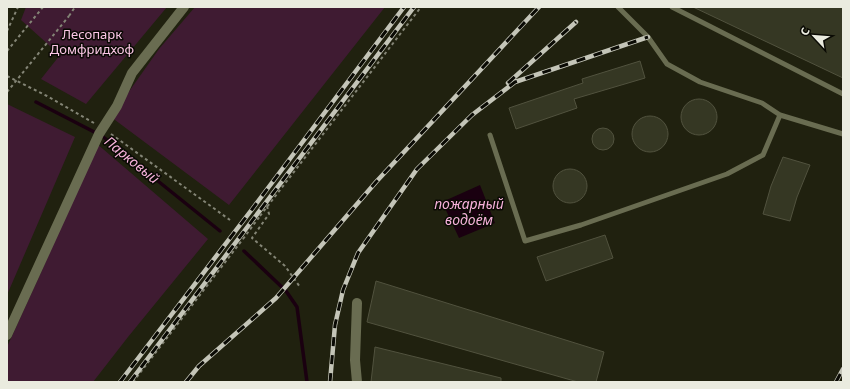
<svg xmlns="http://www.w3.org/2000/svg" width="850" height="389" font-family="'Noto Sans',sans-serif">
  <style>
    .green { fill: #3f1b32 }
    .water { fill: #1a0010 }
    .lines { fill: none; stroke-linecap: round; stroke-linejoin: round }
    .stream { stroke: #1a0010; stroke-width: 3.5 }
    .building { fill: #353723; stroke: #51523e }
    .path { stroke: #848576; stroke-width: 2; stroke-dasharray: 3 3; stroke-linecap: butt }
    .lane { stroke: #696c51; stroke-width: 5 }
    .street { stroke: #696c51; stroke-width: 10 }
    .rail-casing { stroke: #c4c5b8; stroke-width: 4.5 }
    .rail { stroke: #0a0a04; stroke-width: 3; stroke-dasharray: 9; stroke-linecap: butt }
    .path-bridge { stroke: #848576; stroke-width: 2; stroke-dasharray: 3 3; stroke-linecap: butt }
    .labels { text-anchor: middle; stroke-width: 3; stroke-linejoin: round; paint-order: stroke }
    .park-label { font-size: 13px; fill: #fbc6e5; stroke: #0a0a04 }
    .water-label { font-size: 14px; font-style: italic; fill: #f7b2db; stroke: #0a0a04 }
  </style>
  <rect width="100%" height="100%" fill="#20210f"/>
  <path class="green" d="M26,7H167L86,104L41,79L60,55L21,20Z
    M195,7H385L229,205L111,117L159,49Z
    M7,104L75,137L7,295Z
    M96,143L208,239L128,337L93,382H7V347L43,268Z"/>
  <path class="water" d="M480,185L495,223L459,238L442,202Z"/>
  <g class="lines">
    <path class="stream" d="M36,102L102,136L220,231
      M244,251L286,291L297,307L307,382"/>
  </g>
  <path class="building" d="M693,7H843V78Z
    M640,61L645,78L574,99L577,108L516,129L509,108L583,83L582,79Z
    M681 117a18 18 0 1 1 36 0a18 18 0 1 1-36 0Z
    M632 134a18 18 0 1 1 36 0a18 18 0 1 1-36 0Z
    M592 139a11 11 0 1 1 22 0a11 11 0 1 1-22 0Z
    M783,157L810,165L797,197L790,221L763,214L771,186Z
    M553 186a17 17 0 1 1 34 0a17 17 0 1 1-34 0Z
    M605,235L613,258L546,281L537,257Z
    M376,281L604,352L596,382H578L367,322Z
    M375,347L501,378V382H371Z"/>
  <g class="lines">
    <path class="path" d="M69,16L75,7
      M7,31L18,7
      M7,51L43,7
      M7,76L47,96L94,123
      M111,134L230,220
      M267,206L269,214L252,238L285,266L300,287
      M260,216L421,7
      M133,382L243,239"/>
    <path class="lane" d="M618,7L648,37L667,64L700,82L762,103L780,115L843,134
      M672,7L843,94
      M490,135L525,241L581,225L727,174L763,155L780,115"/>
    <path class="street" d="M357,303L355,360L357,382
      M7,335L99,134L117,106L132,73L184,7"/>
    <defs>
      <path id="rail" d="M508,83L576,22
        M120,382L253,208L404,7
        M130,382L414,7
        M186,382L199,366L276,298L376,182L539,7
        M330,382L335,325L343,290L358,253L417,169L472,115L515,82L648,37
        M836,382L843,369"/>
    </defs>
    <use href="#rail" class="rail-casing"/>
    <use href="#rail" class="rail"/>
    <path class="path-bridge" d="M7,92L69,16
      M243,239L260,216"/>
  </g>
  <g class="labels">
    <g class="park-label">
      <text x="92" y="39">Лесопарк<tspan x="92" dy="15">Домфридхоф</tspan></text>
    </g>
    <g class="water-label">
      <text transform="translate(132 160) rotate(39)" y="5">Парковый</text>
      <text x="469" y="209">пожарный<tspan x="469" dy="16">водоём</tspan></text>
    </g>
  </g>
  <rect width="850" height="389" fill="none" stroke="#eaebdf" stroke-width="16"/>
  <g transform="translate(814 36) rotate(296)" stroke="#0a0a04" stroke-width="3" paint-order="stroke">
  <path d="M0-3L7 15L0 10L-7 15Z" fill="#eaebdf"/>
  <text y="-6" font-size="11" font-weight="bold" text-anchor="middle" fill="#eaebdf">С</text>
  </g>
</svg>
